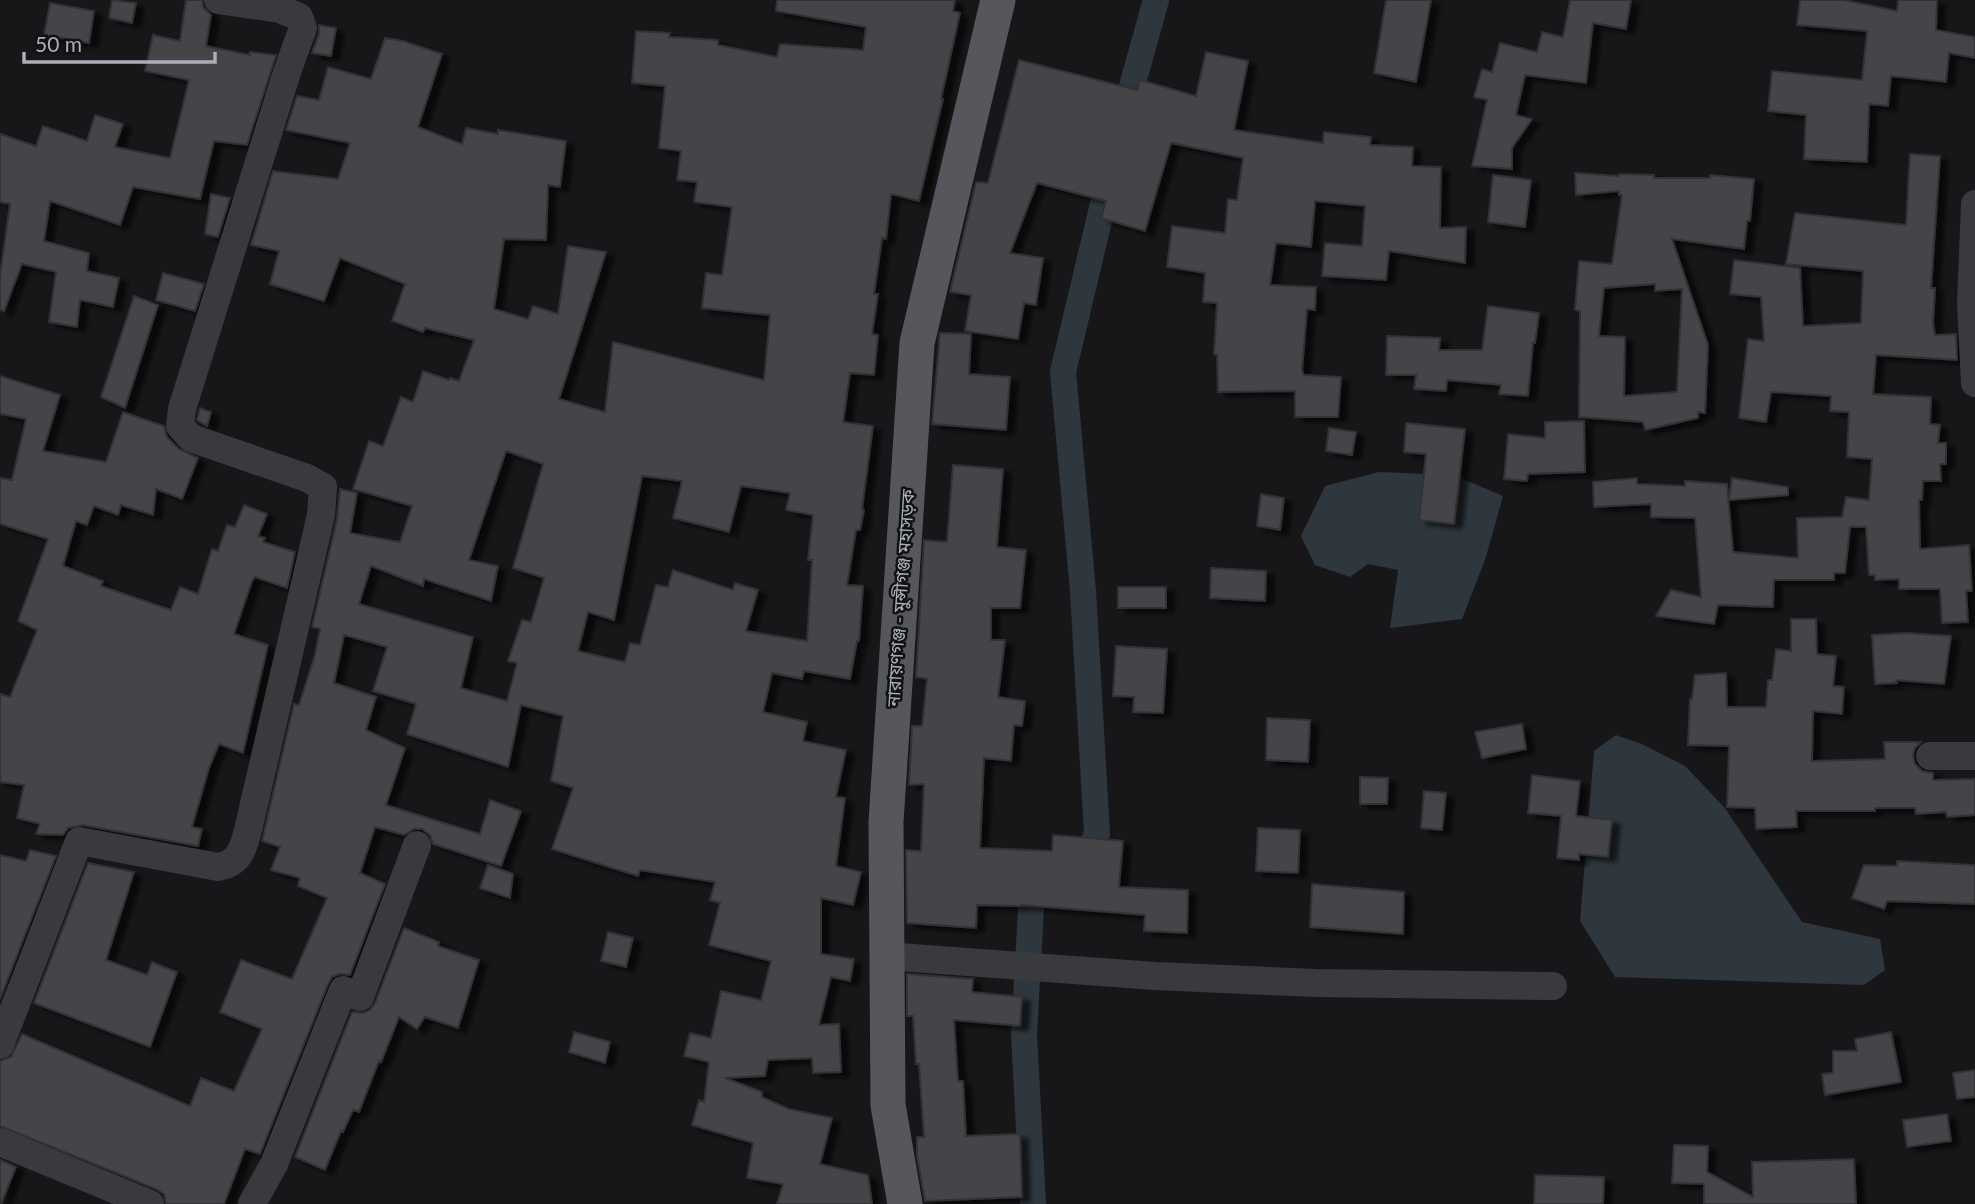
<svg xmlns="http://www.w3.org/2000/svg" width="1975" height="1204" font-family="Lato,'Noto Sans Bengali',sans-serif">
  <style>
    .water { fill: #2e373d }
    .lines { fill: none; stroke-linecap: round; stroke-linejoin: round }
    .canal { stroke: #2e373d; stroke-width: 26 }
    .building { fill: #444549; stroke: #313235; stroke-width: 2; fill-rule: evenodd; filter: url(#shadow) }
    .minor { stroke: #393a3e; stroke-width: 28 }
    .major { stroke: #55575d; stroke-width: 35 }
    .labels { text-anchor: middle; stroke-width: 5; stroke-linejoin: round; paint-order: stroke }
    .street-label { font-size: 18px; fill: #aaafb9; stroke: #121214 }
  </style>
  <defs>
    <filter id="shadow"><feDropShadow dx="8" dy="4.5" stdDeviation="2" flood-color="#0009"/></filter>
  </defs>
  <rect width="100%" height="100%" fill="#171719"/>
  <path class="water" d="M1379,472L1453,475L1503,496L1485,560L1462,619L1390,628L1398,570L1368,564L1350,577L1315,565L1301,536L1325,486Z
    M1616,735L1644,745L1685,766L1724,807L1802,922L1880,939L1885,970L1864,985L1615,977L1580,921L1594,751Z"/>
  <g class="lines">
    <path class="canal" d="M1122,122L1156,0
      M1033,1204L1024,1034L1032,891L1076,879L1097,834L1083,591L1063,372L1112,166"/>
  </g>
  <path class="building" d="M112,0L136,3L132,23L109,18Z
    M186,0H202L203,7L211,15L206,46L250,55V52L276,55L247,145L214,141L200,199L133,187L120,225L50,201L44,241L89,253L87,271L119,278L113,307L80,300L77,327L49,322L56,272L22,264L4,311L0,310V276L10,204L0,202V134L36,146L43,126L87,141L95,115L123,124L115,147L170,158L189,80L145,71L153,35L180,41Z
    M777,0H955L953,11L960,13L941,99H943L919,201L891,194L886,239L882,238L874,294H878L872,334L878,335L874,375L850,373L843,422L873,426L862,509L864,510L860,530H856L847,585L863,586L859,641H857L850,679L804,671L802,679L772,673L763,712L807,722L803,741L846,750L836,797L845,798L836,866L861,872L853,905L821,898V954L854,959L850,981L831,977L819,1025L839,1024L841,1072L813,1073L812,1058L768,1060L765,1076L725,1078L762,1092V1097L789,1109L832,1118L820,1164L868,1175L872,1204H777L783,1184L747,1178L753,1143L692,1125L699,1100L704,1102L709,1062L684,1056L690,1033L711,1038L721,991L761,1000L771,961L709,945L720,903L710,900L715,882L640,870L638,876L552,849L573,788L551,781L563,716L521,705L508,767L407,734L416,704L373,691L387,647L344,635L334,683L376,697L366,730L405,748L386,805L480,834L490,800L521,811L501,866L433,844L430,835L422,829H414L404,835L375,827L360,873L385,884L350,975L340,974L332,977L328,984L260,1154L245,1149L224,1204H166L164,1194L156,1189L0,1126V1061L11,1057L22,1034L190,1106L201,1078L234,1091L262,1029L220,1012L241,960L292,979L327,898L298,886L300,878L271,870L280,847L262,841L294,704L299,705L315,655L320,629L312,627L337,519L340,489L357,493L350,533L400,542L412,506L353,489L369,441L383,446L401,397L413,402L423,371L449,380L450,378L459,381L474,340L425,328L423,332L392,321L405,284L340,258L324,301L270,284L279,251L251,245L273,171L338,179L350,143L286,130L297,96L319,100L328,67L371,79L385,38L403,41L442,54L418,127L462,144L466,128L498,134V130L566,141L560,187L548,185L546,240L504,239L494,309L528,319L533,306L558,314L568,246L606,252L559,399L605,412L613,342L764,380L770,315L702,308L706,273L722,275L732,207L694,202L697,182L677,180L681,151L659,148L665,86L632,83L636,31L670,33L669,37L718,40V45L777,57L780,44L863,50L866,27L776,11ZM506,451L543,464L513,568L544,578L531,622L522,620L508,661L517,663L507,701L461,688L473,637L359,604L371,566L423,586L424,579L491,601L498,566L469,560ZM642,476L682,481L673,518L729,532L741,486L790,493L786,510L813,515L808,560H812L807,641L746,631L758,590L735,583L733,590L673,570L668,587L656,585L640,645L630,643L625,662L578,651L588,612L614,620Z
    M1386,0H1431L1416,82L1374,73Z
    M1570,0H1631L1626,29L1593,23L1586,83L1525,75L1516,115L1532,119L1512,148V169L1472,166L1487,100L1474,97L1482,69L1492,72L1500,43L1537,52L1542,32L1563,37Z
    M1800,0H1844L1897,11L1898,0H1937L1936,30L1975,37V58L1949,53L1946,82L1891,76L1888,106L1869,104L1867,162L1804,159L1806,115L1768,111L1772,71L1862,80L1867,31L1797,25Z
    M50,3L94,11L89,43L44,35Z
    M319,25L336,28L331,56L312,53L319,34Z
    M1206,52L1248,61L1234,130L1323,143L1324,132L1371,137L1370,145L1413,147L1412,166L1441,167L1440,228L1466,227L1465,263L1389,251L1386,280L1322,276L1325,243L1362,246L1365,206L1315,201L1311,247L1276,243L1270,285L1316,287L1315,310L1307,309L1302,370L1304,375L1341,377L1338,417H1295V391L1218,392L1217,355L1214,354L1217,303L1203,302L1205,273L1167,267L1172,226L1225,233L1228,199L1237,200L1243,158L1171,143L1145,231L1101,218L1106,201L1037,183L1010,253L1043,258L1036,305L1024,303L1018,339L965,331L971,295L950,292L976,182L988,183L1019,60L1137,90L1140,80L1196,96Z
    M1910,154L1940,156L1931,288H1935L1933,323L1935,335L1956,334L1957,360L1876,355L1873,394L1931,397L1930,424L1940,425L1938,443H1946V464H1940L1941,481H1923L1922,500H1919L1920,549L1969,545L1972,591H1966L1968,622L1942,623L1940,589H1899V579L1875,580V575H1869L1866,527H1850L1845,573H1834V580H1774L1773,607L1718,605L1714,624L1656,616L1671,590L1701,597L1695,518L1651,517V504L1594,507L1593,482L1637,478V484L1685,486V481L1727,484L1733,552L1798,558L1797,518L1842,517L1846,497L1869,500L1872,459L1847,457L1849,412L1830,411L1831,396L1771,392L1766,422L1739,418L1748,339L1764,341L1761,297L1730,294L1734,260L1800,268L1803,326L1861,323L1863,271L1786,264L1795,213L1906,225Z
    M1575,173L1619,176V174L1654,175V178H1710V175L1754,179L1750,221H1747L1744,249L1672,239L1708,345L1705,413L1698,412V418L1645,430L1643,422L1579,417L1580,311L1575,310L1579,261L1612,264L1622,195H1619V191L1576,195ZM1655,284V291L1682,289L1677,392L1624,396L1625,337L1599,336L1604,288Z
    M1493,175L1531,180L1525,227L1488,222Z
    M211,194L230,198L218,237L205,234Z
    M163,273L204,284L195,311L156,300Z
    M134,296L158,305L125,408L101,397Z
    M1488,306L1539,313L1535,343H1533L1528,396L1499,394L1501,385L1447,380L1446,391L1414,389L1416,375H1386L1387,336L1440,338L1439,350H1482Z
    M940,333L971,334L969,374L1010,377L1006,430L932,424Z
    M0,376L60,395L43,451L106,462L123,412L164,426L167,437L179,449L198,458L182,499L156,489L153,515L121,505L118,515L94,506L87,525L76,521L63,566L103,581L101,586L171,610L180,587L198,594L212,549L218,551L227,525L235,527L244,505L267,514L258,536L265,538L263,542L295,552L287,588L255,577L252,581L234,634L268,645L243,753L219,744L209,768L192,827L202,829L198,846L82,825L68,828L63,835L36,834L40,824L17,818L24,785L0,782V694L10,697L37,630L18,621L48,539L0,524V478L12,480L26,419L0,414Z
    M200,408L211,412L207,426L197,420Z
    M1584,421L1585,472L1528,474L1527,481L1504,479L1508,434L1545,438V422Z
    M1406,423L1465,429L1454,524L1419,520L1426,454L1404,452Z
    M1329,428L1356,432L1352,455L1326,451Z
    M953,465L1003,469L997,547L1026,550L1020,608H991V640H1005L998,697L1025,701L1022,726L1014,725L1011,761L984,758L980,848L1052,851L1053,835L1123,841L1119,887L1188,890L1187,933L1144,931L1145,915L1021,905V906L977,905L976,928L907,923L906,850L921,851L924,784L909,785L912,726H922L927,679L916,677L924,540L947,542Z
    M1732,478L1788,487V495L1729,500Z
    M1261,494L1284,498L1280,530L1257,526Z
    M1211,568L1266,571L1265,601L1210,598Z
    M1118,587H1166V608H1118Z
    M1791,619H1816L1817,654L1836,656L1833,686L1844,687L1842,714L1813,711L1812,761L1885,759L1884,742H1921L1915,748L1913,755L1915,764L1922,771L1933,773V780L1975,779V815L1947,817L1946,812L1916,814L1915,808H1875V811H1796L1797,827L1756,829L1755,808L1727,807L1729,746L1688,745L1690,699H1692L1695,675L1726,673L1727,707H1766L1768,680H1772L1776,649L1791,651Z
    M1907,633L1951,636L1944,684L1896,680L1897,683L1875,684L1872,635Z
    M1116,646L1167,649L1163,713L1133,712L1134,697L1113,696Z
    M1267,718L1310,720L1308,762L1266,760Z
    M1522,724L1526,749L1482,758L1475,732Z
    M1532,775L1580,781L1576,816L1612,820L1608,857L1579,854V860L1557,858L1561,816L1528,813Z
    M1360,777L1388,778L1387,804H1360Z
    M1424,791L1446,793L1442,830L1421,828Z
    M1258,828L1300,830L1298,873L1256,871Z
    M30,850L56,856L0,999V855L26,861Z
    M1897,861L1975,865V904L1887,901L1884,909L1852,898L1864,865L1897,866Z
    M88,863L134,872L106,960L147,975L152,962L177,972L150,1047L34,1003Z
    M488,865L513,874L510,898L480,888Z
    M1312,884L1404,892L1403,934L1310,927Z
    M404,928L439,942L438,946L479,960L458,1028L425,1017L417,1029L399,1017L381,1062L379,1061L359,1112L353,1110L343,1132L341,1131L325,1170L295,1157L352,1012L363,1013L370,1010L375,1003Z
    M608,932L633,938L626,967L601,961Z
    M907,974L973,979L972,992L1022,997L1020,1026L954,1020L958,1081H963L966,1136L1020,1134L1022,1197L925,1201L917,1156V1137H924L919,1064H916L913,1016H907Z
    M574,1032L610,1042L605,1063L569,1052Z
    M1891,1032L1901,1082L1825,1095L1822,1074L1833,1073V1051H1857L1855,1039Z
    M1975,1070V1097L1957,1099L1953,1073Z
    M1947,1114L1951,1141L1907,1147L1903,1120Z
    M1674,1145L1708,1146L1707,1172L1753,1197L1752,1162L1854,1159L1856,1204H1704V1184L1672,1183Z
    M0,1160L16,1167L1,1204H0Z
    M1535,1175L1604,1177L1603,1204H1534Z"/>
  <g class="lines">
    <path class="minor" d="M1975,204L1971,304L1975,383
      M1930,756H1975
      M886,956L1155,976L1315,983L1553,986
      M0,1045L79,841L218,867C240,863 243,849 248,830L321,515L323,487L307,478L191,438L180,426L182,409L287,72L303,28L299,17L280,9L218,0
      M0,1142L150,1204
      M252,1204L274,1164L343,990L360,997L417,845"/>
    <path class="major" d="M905,1204L888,1105L886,822L917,343L998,0"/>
  </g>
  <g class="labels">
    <g class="street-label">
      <text transform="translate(901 598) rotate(-86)" y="6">নারায়ণগঞ্জ - মুন্সীগঞ্জ মহাসড়ক</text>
    </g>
  </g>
  <path d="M24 52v10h191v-10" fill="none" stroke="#aaafb9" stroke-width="3.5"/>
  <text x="35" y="52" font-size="21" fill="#aaafb9" stroke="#121214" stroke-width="5" paint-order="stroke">50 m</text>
</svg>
